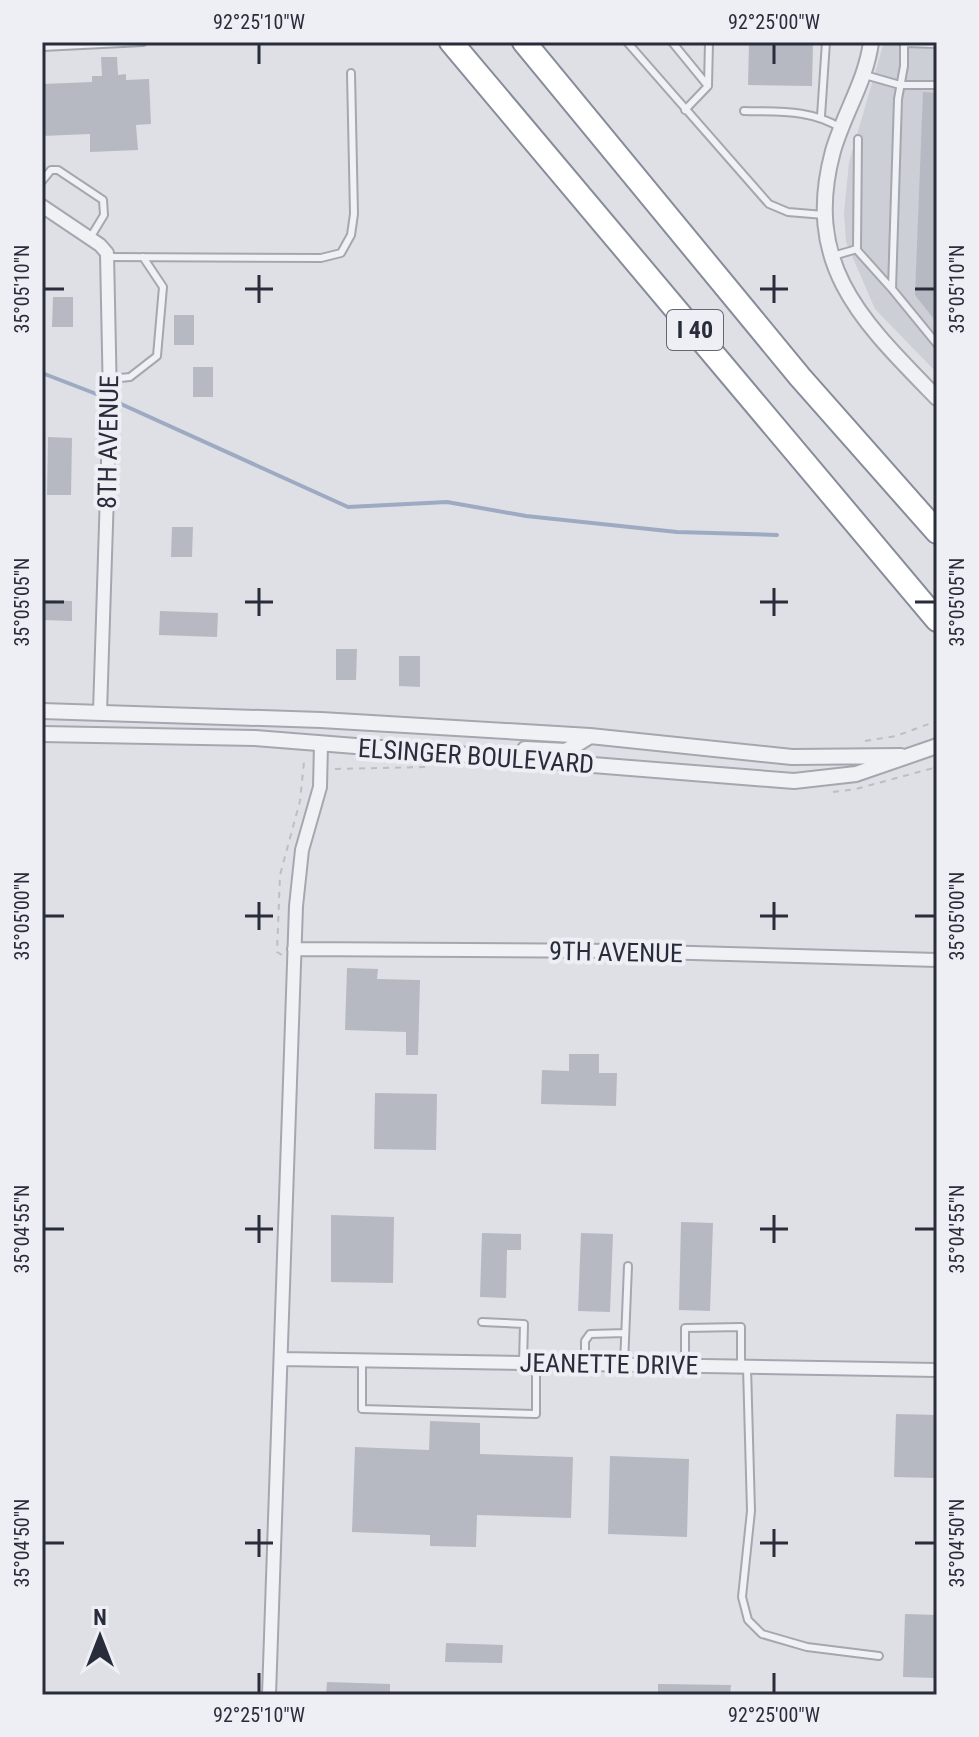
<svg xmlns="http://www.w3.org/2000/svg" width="979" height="1737" font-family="'Roboto Condensed',sans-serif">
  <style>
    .built { fill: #cdcfd7 }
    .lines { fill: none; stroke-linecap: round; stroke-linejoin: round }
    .stream { stroke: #9daac2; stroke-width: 4 }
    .building { fill: #b6b9c2 }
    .service-casing { stroke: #a4a7af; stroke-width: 10 }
    .minor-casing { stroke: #a4a7af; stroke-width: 16 }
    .tertiary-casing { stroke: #a4a7af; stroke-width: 18 }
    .motorway-casing { stroke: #878c9b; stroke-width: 26 }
    .path { stroke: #bcbec5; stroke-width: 2; stroke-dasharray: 6 6; stroke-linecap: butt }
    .service { stroke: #f0f1f5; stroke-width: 6 }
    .minor { stroke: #f0f1f5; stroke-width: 12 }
    .tertiary { stroke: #f0f1f5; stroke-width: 14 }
    .motorway { stroke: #fff; stroke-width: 22 }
    .ticks { fill: none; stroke: #292d3b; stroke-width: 3 }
    .labels { text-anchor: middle; stroke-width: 8; stroke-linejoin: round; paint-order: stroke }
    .shield { fill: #edeff4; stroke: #646772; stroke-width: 2 }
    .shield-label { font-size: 24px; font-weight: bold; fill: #292d3b }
    .street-label { font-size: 26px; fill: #292d3b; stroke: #edeff4 }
    .neatline { fill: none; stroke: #292d3b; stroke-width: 3 }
    .ticks-label { font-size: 20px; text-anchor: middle; fill: #292d3b }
  </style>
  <rect width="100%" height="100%" fill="#dee0e6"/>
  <path class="built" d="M884,42H937V373L875,309L846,242L844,213L849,162Z"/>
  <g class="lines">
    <path class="stream" d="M42,373L99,395
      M121,404L348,507L447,502L526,516L677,532L777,535"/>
  </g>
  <path class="building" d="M749,42H813L812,86L748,85Z
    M101,57H117L118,75L126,74V80L149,79L151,124L136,125L138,150L90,152V134L42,136V84L92,82V76H102Z
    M923,92L937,93V323L915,295Z
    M53,297H73V327H52Z
    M174,315H194V345H174Z
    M193,367H213V397H193Z
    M48,437L72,438L71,495H47Z
    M172,527H193L192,557H171Z
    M42,600L72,601V621L42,620Z
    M160,611L218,613L217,637L159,635Z
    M336,649H357L356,680H336Z
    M399,656H420V687L399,686Z
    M347,968L378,969L377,979L420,980L418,1055H406V1032L345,1030Z
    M569,1054H599V1073H617L616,1106L541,1104L542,1070L569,1071Z
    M375,1093L437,1094L436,1150L374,1149Z
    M331,1215L394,1217L393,1283L331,1282Z
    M681,1222L713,1223L710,1311L679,1310Z
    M482,1233L521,1234V1250H507L506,1298L480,1297Z
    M581,1233L613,1234L610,1312L578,1311Z
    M896,1414L937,1415V1478L894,1477Z
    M430,1421L480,1423V1454L573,1457L571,1518L477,1515L476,1547L430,1546V1535L352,1532L355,1447L429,1450Z
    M610,1456L689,1459L687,1537L608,1534Z
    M905,1614L937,1615V1678L903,1677Z
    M446,1643L503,1645L502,1663L445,1662Z
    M327,1682L390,1684V1695H326Z
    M658,1684L731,1685L730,1695H658Z"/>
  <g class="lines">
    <defs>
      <path id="service" d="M627,42L769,204L788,212L824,215
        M672,42L708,86
        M904,42V66L898,99L892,289L937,344
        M904,43L937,44
        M42,47L143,42
        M865,75L900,85H937
        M685,110L708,86L709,42
        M744,111C779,112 810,109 841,128
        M821,116L826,42
        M42,181L51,170H58L103,200L104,215L90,238
        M856,249L891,288
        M833,256L857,249L858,139
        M107,257L321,258L341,253L351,235L354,214L351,73
        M110,379L130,377L157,356L163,287L143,257
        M482,1322L524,1324L523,1363
        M362,1360V1409L536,1414V1363
        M585,1364V1341L590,1334L625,1333
        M624,1365L628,1266
        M685,1365V1328L741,1327V1367
        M747,1367L751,1511L742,1597L748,1620L762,1634L807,1647L879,1656"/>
      <path id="minor" d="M42,206L100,245L107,253L110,400L100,712
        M294,949L622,951L937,960
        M281,1359L937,1370
        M269,1695L296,906L302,850L320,787L321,744"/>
      <path id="tertiary" d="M871,42C866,81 844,113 833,151C802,266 863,322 937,398
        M42,711L321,720L590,736L792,757L901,756
        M42,734L255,738L794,781L856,774L937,746
        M525,749L566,751L590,736"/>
      <path id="motorway" d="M451,42L937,620
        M524,42L800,377L937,532"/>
    </defs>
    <use href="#service" class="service-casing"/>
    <use href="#minor" class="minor-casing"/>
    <use href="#tertiary" class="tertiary-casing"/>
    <use href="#motorway" class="motorway-casing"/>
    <path class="path" d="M865,741L896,736L937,721
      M335,769L428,767
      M833,792L856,789L937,767
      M282,955L277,952L280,875L300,801L304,762"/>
    <use href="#service" class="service"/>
    <use href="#minor" class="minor"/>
    <use href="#tertiary" class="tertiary"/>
    <use href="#motorway" class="motorway"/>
  </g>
  <path class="ticks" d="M259,44V64M774,44V64M259,275V303M774,275V303M44,289H64M245,289H273M760,289H788M915,289H935M259,588V616M774,588V616M44,602H64M245,602H273M760,602H788M915,602H935M259,902V930M774,902V930M44,916H64M245,916H273M760,916H788M915,916H935M259,1215V1243M774,1215V1243M44,1229H64M245,1229H273M760,1229H788M915,1229H935M259,1529V1557M774,1529V1557M44,1543H64M245,1543H273M760,1543H788M915,1543H935M259,1673V1693M774,1673V1693"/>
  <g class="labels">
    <rect class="shield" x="667" y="310" width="56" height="40" rx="6"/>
    <g class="shield-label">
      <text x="695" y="338">I 40</text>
    </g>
    <g class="street-label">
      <text transform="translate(108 442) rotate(-89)" y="9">8TH AVENUE</text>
      <text transform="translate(476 756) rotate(4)" y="9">ELSINGER BOULEVARD</text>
      <text transform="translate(616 952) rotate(1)" y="9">9TH AVENUE</text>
      <text transform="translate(609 1364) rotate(1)" y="9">JEANETTE DRIVE</text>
    </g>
  </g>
  <rect width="979" height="1737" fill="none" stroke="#edeff4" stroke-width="88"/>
  <g transform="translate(100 1637)" stroke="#edeff4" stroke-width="6" paint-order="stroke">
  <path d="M0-6L14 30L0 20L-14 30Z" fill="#292d3b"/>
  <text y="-12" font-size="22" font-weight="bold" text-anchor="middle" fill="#292d3b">N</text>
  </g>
  <rect x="44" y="44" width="891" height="1649" class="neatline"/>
  <g class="ticks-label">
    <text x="259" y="29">92°25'10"W</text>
    <text x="774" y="29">92°25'00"W</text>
    <text transform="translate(22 289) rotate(-90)" y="7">35°05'10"N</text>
    <text transform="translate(957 289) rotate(-90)" y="7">35°05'10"N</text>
    <text transform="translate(22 602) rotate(-90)" y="7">35°05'05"N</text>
    <text transform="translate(957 602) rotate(-90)" y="7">35°05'05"N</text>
    <text transform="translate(22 916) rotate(-90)" y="7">35°05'00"N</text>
    <text transform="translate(957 916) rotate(-90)" y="7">35°05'00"N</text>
    <text transform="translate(22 1229) rotate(-90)" y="7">35°04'55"N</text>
    <text transform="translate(957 1229) rotate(-90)" y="7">35°04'55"N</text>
    <text transform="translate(22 1543) rotate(-90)" y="7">35°04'50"N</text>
    <text transform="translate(957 1543) rotate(-90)" y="7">35°04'50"N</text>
    <text x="259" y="1722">92°25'10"W</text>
    <text x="774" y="1722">92°25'00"W</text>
  </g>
</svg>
